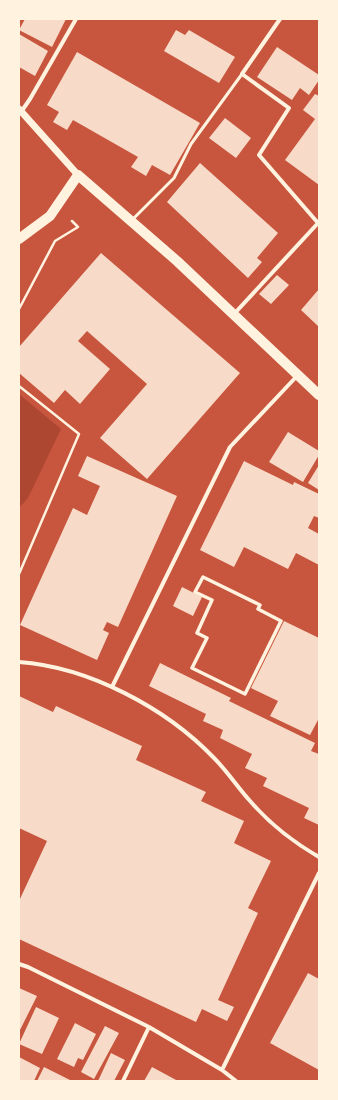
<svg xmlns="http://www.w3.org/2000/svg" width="338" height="1100" font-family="'Nunito Sans',sans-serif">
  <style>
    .green { fill: #ae4732 }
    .building { fill: #f7dbc8 }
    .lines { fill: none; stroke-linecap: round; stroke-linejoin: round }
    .path { stroke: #fff3e0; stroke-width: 2.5 }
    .service { stroke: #fff3e0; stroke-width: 3 }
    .pedestrian { stroke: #fff3e0; stroke-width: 3.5 }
    .minor { stroke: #fff3e0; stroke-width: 4 }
    .tertiary { stroke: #fff3e0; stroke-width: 7 }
    .primary { stroke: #fff3e0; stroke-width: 10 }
  </style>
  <rect width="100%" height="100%" fill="#c8553d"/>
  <path class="green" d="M19,394L61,429L28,498L19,508Z"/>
  <path class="building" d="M25,19H66L52,47L19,30Z
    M176,30L185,35L189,30L235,57L219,83L164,51Z
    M19,34L48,51L35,76L19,67Z
    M277,47L319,75V80L309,95L300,88L292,100L257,77Z
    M77,52L200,123L170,175L152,165L146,176L131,167L138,157L73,120L67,130L53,122L59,112L47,105Z
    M315,94L319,96V185L285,160L315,119L303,110Z
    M225,118L251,138L236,158L209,138Z
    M200,163L278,233L257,258L262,262L248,278L167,202Z
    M101,253L240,373L147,479L100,438L147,384L87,331L78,341L110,369L80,404L65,390L54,403L19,373V347Z
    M277,275L289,285L271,304L259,294Z
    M319,289V327L301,310Z
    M288,432L319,451V455L303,482L269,462Z
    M87,456L177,496L118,627L107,622L103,630L109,633L97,660L20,625L73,508L87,515L100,486L78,476Z
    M244,461L293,485L294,482L319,494V518L314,516L308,528L319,534V565L296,553L288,569L244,547L234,567L200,550Z
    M319,465V490L308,483Z
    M182,587L202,597L193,616L173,606Z
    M284,621L319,638V721L318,720L310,735L270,716L278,701L251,688Z
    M160,663L231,698L229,701L315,743L311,751L319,754V825L304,818L309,808L263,786L267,778L245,768L252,754L220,738L223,730L203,721L206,714L149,686Z
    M19,696L53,712L56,706L142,746L136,760L206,792L201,801L244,821L234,843L271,861L248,908L258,913L218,1000L234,1007L227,1021L202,1009L196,1022L19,939V901L47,841L19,828Z
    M308,973L319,979V1070L270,1043Z
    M19,988L37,996L19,1032Z
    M36,1007L59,1018L42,1054L19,1044Z
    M75,1023L96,1034L83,1060L78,1058L74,1067L57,1059Z
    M105,1026L119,1033L94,1079L81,1072Z
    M111,1053L125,1060L114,1081H98Z
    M19,1057L40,1068L34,1081H19Z
    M44,1067L72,1081H37Z
    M152,1067L178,1081H144Z"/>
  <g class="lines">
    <path class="path" d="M19,309L55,241L78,227L72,221
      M19,386L79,434L19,574"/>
    <path class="service" d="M132,220L174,178L191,144L242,74"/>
    <path class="pedestrian" d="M203,577L260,605L258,609L281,621L245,694L192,668L207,638L197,633L212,600L195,592Z"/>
    <path class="minor" d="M280,19L242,74L289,108L259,155L318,223
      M21,112L30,99L76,19
      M234,314L319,222
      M19,662C89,667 166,708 214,758C228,772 238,788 251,802C271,825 293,842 319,857
      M112,687L230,447L297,376
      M19,964L28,967L149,1027L222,1070L236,1081
      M222,1070L319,873
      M123,1081L149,1027"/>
    <path class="tertiary" d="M19,109L78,175"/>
    <path class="primary" d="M19,239L50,216L78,175L177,261L319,395"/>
  </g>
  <rect width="338" height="1100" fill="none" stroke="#fff3e0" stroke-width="40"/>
</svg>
